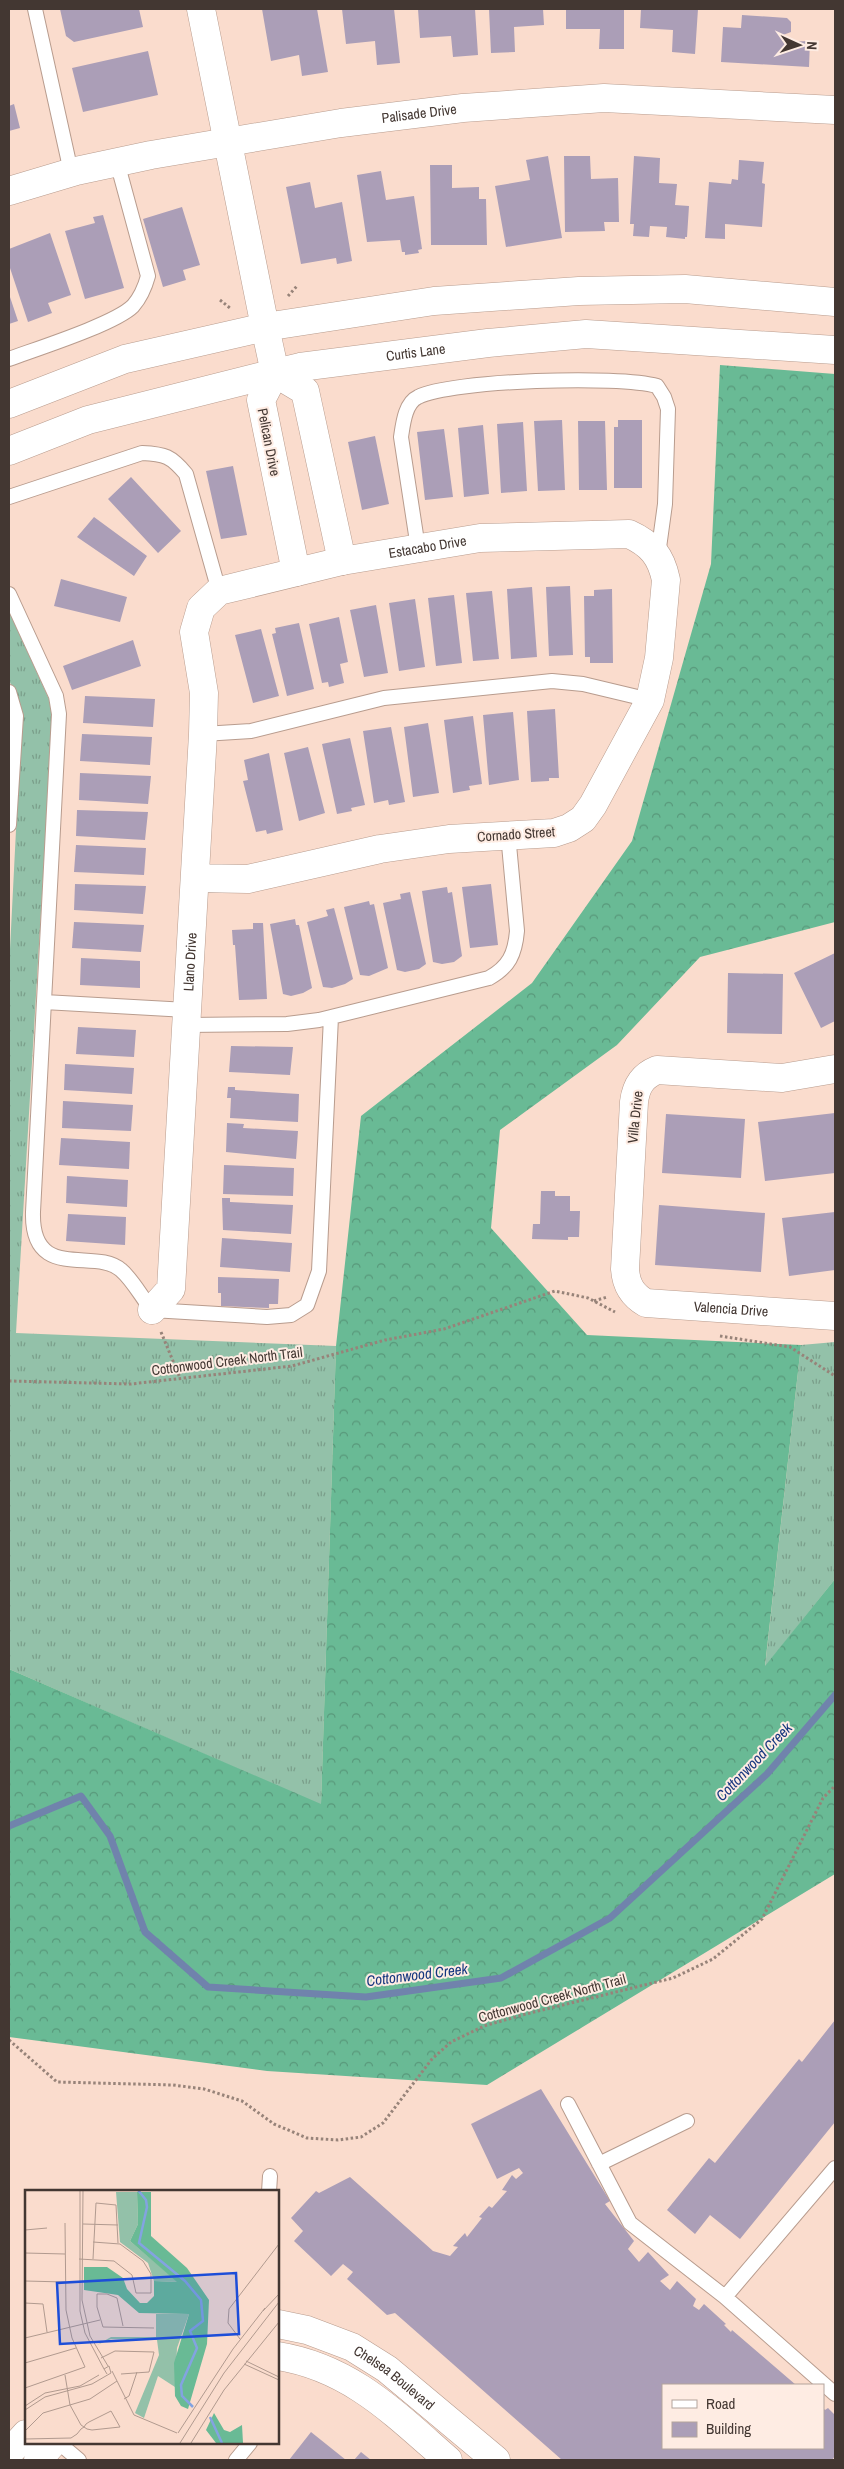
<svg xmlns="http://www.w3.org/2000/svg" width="844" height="2469" font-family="'Archivo Narrow',sans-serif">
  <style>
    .grass { fill: url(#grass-tufts) }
    .forest { fill: url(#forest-crowns) }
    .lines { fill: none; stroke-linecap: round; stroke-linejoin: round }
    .stream { stroke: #7083ac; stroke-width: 7 }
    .building { fill: #ab9eb7 }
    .service-casing { stroke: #b89c8e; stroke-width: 16 }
    .minor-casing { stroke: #b89c8e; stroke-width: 29 }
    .tertiary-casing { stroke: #b89c8e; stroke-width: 29 }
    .path { stroke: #978379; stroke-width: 3; stroke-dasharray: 2.5 2.5; stroke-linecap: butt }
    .service { stroke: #fff; stroke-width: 14 }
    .minor { stroke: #fff; stroke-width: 28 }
    .tertiary { stroke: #fff; stroke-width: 28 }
    .labels { text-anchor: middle; stroke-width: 4; stroke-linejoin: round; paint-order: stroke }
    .street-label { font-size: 14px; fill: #433732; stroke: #feece3 }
    .water-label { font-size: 15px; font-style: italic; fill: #16377f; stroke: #feece3 }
    .inset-river { fill: none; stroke: #83a3e1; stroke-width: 2.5 }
    .inset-road { fill: none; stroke: #b19a8f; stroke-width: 1 }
    .view { fill: #1d4ed8; fill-opacity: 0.15; stroke: #1d4ed8; stroke-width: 2.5 }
    .inset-edge { fill: none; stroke: #433732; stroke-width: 2.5 }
  </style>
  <defs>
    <pattern id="grass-tufts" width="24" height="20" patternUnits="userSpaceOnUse" patternTransform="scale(1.25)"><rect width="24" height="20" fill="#93c1a9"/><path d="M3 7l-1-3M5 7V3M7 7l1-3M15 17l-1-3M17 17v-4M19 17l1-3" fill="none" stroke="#7a9e8a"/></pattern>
    <pattern id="forest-crowns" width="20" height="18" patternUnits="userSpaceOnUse" patternTransform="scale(1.25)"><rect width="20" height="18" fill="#69ba95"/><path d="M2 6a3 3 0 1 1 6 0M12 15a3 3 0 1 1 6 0" fill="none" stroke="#58987a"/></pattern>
  </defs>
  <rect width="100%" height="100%" fill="#fadccd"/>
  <path class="grass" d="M9,611L53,708L16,1333L336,1346L321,1805L9,1669V969L22,711L9,680Z
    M835,1342V1579L765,1667L801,1345Z"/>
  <path class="forest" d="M720,365L835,374V922L700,957L617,1045L500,1130L491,1228L587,1335L801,1345L765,1666L835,1579V1874L487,2085L267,2071L9,2037V1669L321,1804L336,1346L361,1116L532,983L632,841L711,564Z"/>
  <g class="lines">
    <path class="stream" d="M9,1826L81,1796L110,1836L145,1932L208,1987L366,1997L501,1978L610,1918L767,1774L835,1695"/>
  </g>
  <path class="building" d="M60,9H139L143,27L74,42L66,36Z
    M262,9H317L328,72L302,76L299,55L271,61Z
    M342,9H394L400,63L377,65L375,41L346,44Z
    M418,9H475L478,55L453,57L451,36L420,38Z
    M489,9H543L544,25L514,27L515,52L491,53Z
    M566,9H624V49H599L600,29H566Z
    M641,9H698L695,54L672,52L673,30L640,28Z
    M742,15L787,18L791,22V32L783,35V42L810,41L809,67L721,62L723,27L741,28Z
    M148,51L158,95L83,112L72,68Z
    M14,104L20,128L9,131V106Z
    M548,156L562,238L506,247L495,186L530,180L526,160Z
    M564,156H590L591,179L618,178L619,222H604L605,231L565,232Z
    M634,156L660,158L659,183L677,184L675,205L689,206L687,237H685V239L666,237L667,227L650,226L649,237L633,236L634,224H630Z
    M739,160L764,162L762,183L765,184L762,227L725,224V239L705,238L709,182L731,184L732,179L738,180Z
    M430,165H452V188L479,187V199H486L487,245H431Z
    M381,171L386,200L414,196L422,249L418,250L419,253L405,255V252H402L400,240L367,242L357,175Z
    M310,182L315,208L342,202L352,261L337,264L336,258L301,264L286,187Z
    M182,207L200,265L183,270L186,280L163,287L143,219Z
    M103,215L124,288L85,299L65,231L95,223L93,217Z
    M50,233L71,295L48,303L52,313L28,322L9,265V249Z
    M9,294L18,321L9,324Z
    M562,420L565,490L538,491L534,421Z
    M618,420H642V488H614V427H618Z
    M578,421H605L607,490H579Z
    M523,422L527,491L501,493L497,424Z
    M483,425L489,494L464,497L458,428Z
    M444,429L453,497L425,500L417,432Z
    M375,436L389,504L362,510L348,442Z
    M233,466L247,535L221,539L206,471Z
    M131,477L181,531L158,553L108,499Z
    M94,517L147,556L134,576L77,537Z
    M61,579L127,597L120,622L54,606Z
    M570,586L573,655L549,656L546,587Z
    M532,587L537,657L511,659L507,589Z
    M612,589L613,663H590V657H585L584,596H594V590Z
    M492,591L499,659L473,661L466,593Z
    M454,595L462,663L436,666L428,598Z
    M415,599L425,667L399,671L389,603Z
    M376,605L388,673L364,677L350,610Z
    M339,617L348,662L340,664L344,683L329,687L328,682L322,683L309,624Z
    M299,623L314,689L287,696L272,634L276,633L275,628Z
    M261,629L279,696L253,703L235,635Z
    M133,640L141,666L72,690L63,666Z
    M85,696L155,699L153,727L83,723Z
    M555,709L559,778H549V781L531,782L527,711Z
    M513,712L519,780L489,785L483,715Z
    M473,716L482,784L469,786L470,790L453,793L444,720Z
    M428,723L439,793L413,797L404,727Z
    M391,727L405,802L389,805L388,800L374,803L363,731Z
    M82,734L152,737L150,765L80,761Z
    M350,738L365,805L351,808L352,811L337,814L322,744Z
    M308,747L325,813L299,821L284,753Z
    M269,753L283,830L267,834L266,830L256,832L243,781L248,780L244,760Z
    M80,773L151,776L148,804L79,800Z
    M77,810L148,812L145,840L76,836Z
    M76,845L146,848L144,875L74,872Z
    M75,884L146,886L143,914L74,910Z
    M491,884L498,945L470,948L462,887Z
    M447,887L448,893L452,892L462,956L454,962L442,964L433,962L422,891Z
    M410,892L426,964L419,969L405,972L397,970L383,903L401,899L400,894Z
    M369,901L370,905L374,904L388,968L369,976L360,975L344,907Z
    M334,908L353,979L345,984L332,988L323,987L307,922L328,916L326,910Z
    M295,919L296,925H299L312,988L303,993L291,996L283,994L270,924Z
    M74,922L144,925L141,952L72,948Z
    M253,923H263L267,999L239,1000L235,945H233L232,930L253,929Z
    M835,953V1021L821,1028L794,973Z
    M81,958L140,961V988L80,985Z
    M728,973L783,974L782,1034L727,1033Z
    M78,1027L136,1030L134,1057L76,1054Z
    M231,1046L293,1047L290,1075L229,1072Z
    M65,1064L134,1068L132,1094L64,1090Z
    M228,1087H235V1090L299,1094L298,1122L230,1118L231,1098H227Z
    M63,1101L133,1105L131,1131L62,1128Z
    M835,1113V1173L765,1181L758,1122Z
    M666,1114L745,1119L741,1178L662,1173Z
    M227,1123L244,1124L243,1128L298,1131L296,1159L226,1152Z
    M61,1138L130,1142L129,1169L59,1165Z
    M224,1165L294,1168L293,1196L223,1194Z
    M67,1176L128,1180L127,1207L66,1203Z
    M541,1191H555V1196H570V1211H580L579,1237H568V1240L532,1239L533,1224H540Z
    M222,1198H230V1202L293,1205L291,1234L223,1230Z
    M659,1205L765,1213L761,1272L655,1265Z
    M835,1212V1270L789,1276L782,1218Z
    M68,1214L126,1217L125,1245L66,1241Z
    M222,1238L292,1243L290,1272L220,1267Z
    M218,1277L279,1279L278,1304H269V1308L221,1306V1293H218Z
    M835,2020V2122L740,2239L710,2215L695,2234L667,2210L709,2158L715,2163L799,2059L802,2062Z
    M541,2089L610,2201L605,2204L634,2241L628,2249L639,2262L648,2252L669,2275L660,2281L670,2290L677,2281L696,2299L693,2306L699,2310L704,2304L726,2324L724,2325L731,2332L732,2330L796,2385H663V2448H823V2408L825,2410L828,2408L835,2415V2456L832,2460H562L395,2313L387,2315L347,2279L353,2272L343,2264L331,2276L294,2241L303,2231L291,2218L316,2191L319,2193L350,2177L433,2251L450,2256L458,2247L453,2246L465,2233L467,2237L482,2218L479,2217L489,2206L492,2208L507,2191L502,2190L512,2175L516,2179L523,2173L519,2168L497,2179L471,2124Z
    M311,2432L346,2460H289Z
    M361,2452L371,2460H354Z"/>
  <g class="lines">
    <defs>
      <path id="service" d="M35,9L71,172
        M9,359C36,349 115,324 133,306C140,298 145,287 148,276L117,162
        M9,497L142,453C165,454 171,456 186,474L219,591
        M418,548L401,437C403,424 405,403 418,397C451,380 620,375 657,386L664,397L668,409L665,504L658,555
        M9,594L56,696L59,714L33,1212C31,1283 95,1247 121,1270C133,1280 142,1298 152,1310L267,1317L291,1315L307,1305L319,1271L331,1017
        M9,692L16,716L9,825
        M203,734L251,731L384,698L552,681L583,684L650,700
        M44,1002L187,1010
        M186,1025L287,1024L319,1020L489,978C509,967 515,954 517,931L508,834
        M568,2104L630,2223L725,2297
        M599,2164L687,2121
        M835,2168L725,2297L835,2394
        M269,2192L270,2176
        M59,2443L79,2460
        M236,2460L250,2443"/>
      <g id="minor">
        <path d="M201,9L265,327"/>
        <path id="s1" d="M9,191L76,171L151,155L341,123L463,108L604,98L835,110"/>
        <path d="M296,572L261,400L275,373L305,391L342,561"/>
        <path id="s2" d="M835,1069L782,1078L657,1070C642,1076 636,1086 634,1102L625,1269C626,1285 632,1295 646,1303L835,1316"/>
        <path id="s3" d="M152,1310L171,1289L203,734L204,693L194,632L201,608L219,591L342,561L480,538L629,534C651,544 661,556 666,580L659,658L650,700L593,805L583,819L569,828L554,833L449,839L380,849L248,879L195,878"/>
      </g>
      <g id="tertiary">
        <path d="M265,327L275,373"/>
        <path d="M9,404L125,359L265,327L434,301L579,291L685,289L835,302"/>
        <path id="s4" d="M9,451L88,420L275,373L300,367L488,343L586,334L835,350"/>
        <path id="s5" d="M278,2324L307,2330L352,2347L387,2369L496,2460"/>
        <path d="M278,2356C351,2368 394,2413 448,2460"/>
        <path d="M9,2453L26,2434"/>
        <path d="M38,2460L53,2443"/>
      </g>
    </defs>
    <use href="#service" class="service-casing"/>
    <use href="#minor" class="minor-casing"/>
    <use href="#tertiary" class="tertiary-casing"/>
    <path class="path" d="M288,296L297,286
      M220,300L230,308
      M594,1301L607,1297
      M161,1332L180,1378
      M720,1336L790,1347L835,1376
      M9,1381L131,1384L292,1366L385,1340L444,1329L555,1291L588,1298L615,1312
      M9,2040L57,2082L173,2085L204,2089L242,2101L274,2124L307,2138L338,2140L361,2137L383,2123L432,2059L451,2042L484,2026L526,2014L673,1978L713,1959L762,1919L823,1798L835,1786"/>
    <use href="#service" class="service"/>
    <use href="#minor" class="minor"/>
    <use href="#tertiary" class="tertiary"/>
  </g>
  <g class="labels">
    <g class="street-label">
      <text dy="5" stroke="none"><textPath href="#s1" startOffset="418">Palisade Drive</textPath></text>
      <text dy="5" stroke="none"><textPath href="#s4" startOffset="420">Curtis Lane</textPath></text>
      <text transform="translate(269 442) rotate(79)" y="5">Pelican Drive</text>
      <text dy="5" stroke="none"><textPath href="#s3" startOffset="950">Estacabo Drive</textPath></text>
      <text transform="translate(516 834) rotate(-4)" y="5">Cornado Street</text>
      <text dy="5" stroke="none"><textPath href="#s3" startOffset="356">Llano Drive</textPath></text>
      <text transform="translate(635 1117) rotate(-84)" y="5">Villa Drive</text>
      <text dy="5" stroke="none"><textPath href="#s2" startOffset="515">Valencia Drive</textPath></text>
      <text transform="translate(227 1361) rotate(-7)" y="5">Cottonwood Creek North Trail</text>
      <text transform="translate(552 1998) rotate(-15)" y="5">Cottonwood Creek North Trail</text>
      <text dy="5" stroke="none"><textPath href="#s5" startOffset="130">Chelsea Boulevard</textPath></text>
    </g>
    <g class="water-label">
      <text transform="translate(754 1762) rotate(-46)" y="5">Cottonwood Creek</text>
      <text transform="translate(417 1975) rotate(-7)" y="5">Cottonwood Creek</text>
    </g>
  </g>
  <g transform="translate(25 2190)">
    <rect width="254" height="254" fill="#fadccd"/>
    <path d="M91,2H112L113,34L105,51L153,92L129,91L123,73L95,52ZM131,124H164L152,158L150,197L133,186L119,228L110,223L134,165L132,150L86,149L72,155L86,147H131Z" fill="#93c1a9"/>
    <path d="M112,2H126V46L162,78L184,110L182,154L163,219L156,216L150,206L149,173L164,124L114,123L93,105L59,100V77H82L98,88L102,99L115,113H122L129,106V91L152,92L105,51L113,34ZM189,223L199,240L205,242L217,235L218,253H191L181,240Z" fill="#69ba95"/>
    <path class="inset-river" d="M113,0L121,10L122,17L114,53L160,91L176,110L178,131L165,141L172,158L156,195L157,206L168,217M185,227L197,253"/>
    <path class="inset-road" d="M55,0V121L60,143L79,179M58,0L57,110L65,146L83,176M58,34L93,35M0,40L22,38M0,63L40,64M54,69L89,71L107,85L111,103H126V84L118,71L95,54L68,52M68,69L71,13L91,15L93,53M0,91L40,92M0,113L18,114L22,142M238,121L254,104M98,136L92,108L82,104H72V117L78,137L129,138M0,148L75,130M215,149L203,133L204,119L254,54M76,168L90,161L129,162L124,182L96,184M221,171L254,187M0,173L51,158M219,174L254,190M87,181L109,225L152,243M0,198L60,177L47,148L41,120L40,33M99,209L104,206L112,182M0,216L20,203L55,196L74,185M0,220L20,207L67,194L86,183L84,176L79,179L82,184M0,241L18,223L65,209L92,191M153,243L208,159L240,118M0,249L46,248L52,244L56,239L59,237L61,234L64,232L86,221L95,237L67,240L62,239L56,235L45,215L40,185M155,253L199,183L254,112M166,253L199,200L254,132"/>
    <path class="view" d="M211,83L214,144L35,154L32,93Z"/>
    <rect width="254" height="254" class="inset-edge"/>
  </g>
  <rect width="844" height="2469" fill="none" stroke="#433732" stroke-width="20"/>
  <rect x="662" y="2384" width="162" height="65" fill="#feece3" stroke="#b3a49c"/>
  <rect x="672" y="2400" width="25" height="8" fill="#ffffff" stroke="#b3a49c"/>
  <text x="706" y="2409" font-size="15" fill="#433732">Road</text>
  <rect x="672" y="2422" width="25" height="15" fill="#ab9eb7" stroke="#b3a49c"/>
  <text x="706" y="2434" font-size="15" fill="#433732">Building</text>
  <g transform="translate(799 45) rotate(93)" stroke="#feece3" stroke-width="4" paint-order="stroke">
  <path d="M0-4L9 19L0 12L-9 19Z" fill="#433732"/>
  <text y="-8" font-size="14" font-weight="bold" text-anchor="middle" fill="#433732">N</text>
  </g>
</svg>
